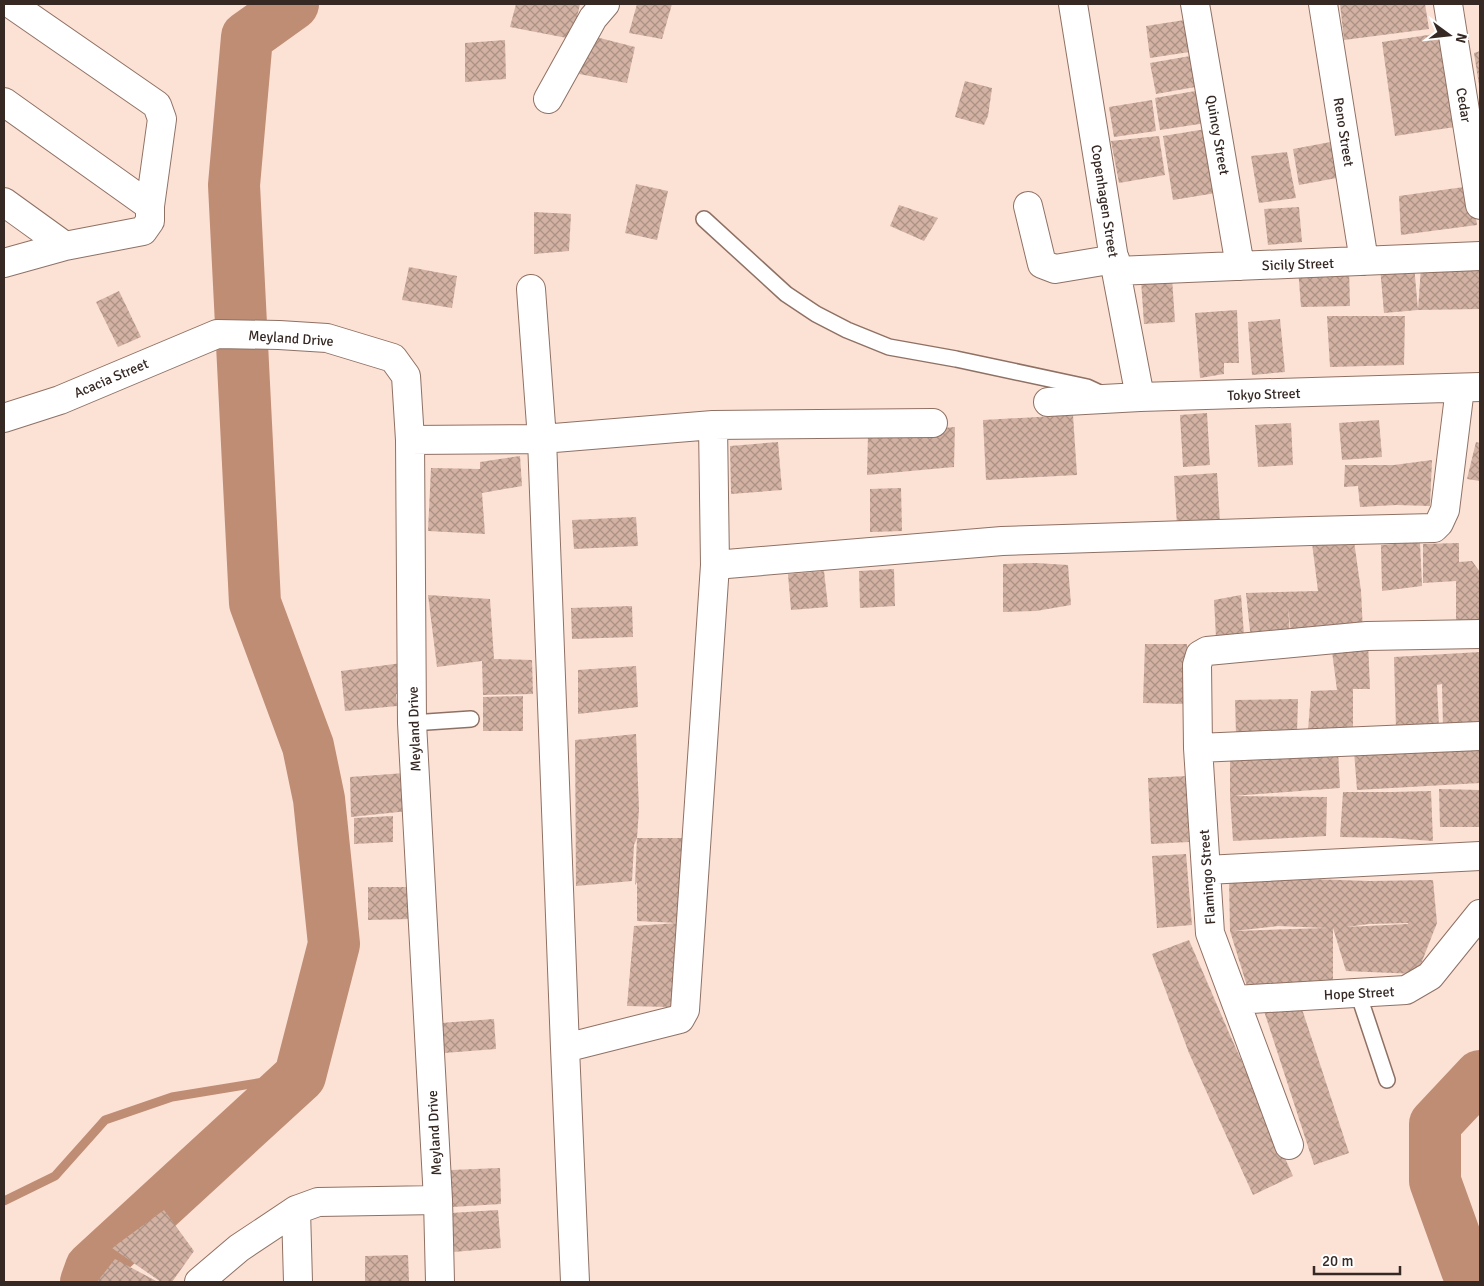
<svg xmlns="http://www.w3.org/2000/svg" width="1484" height="1286" font-family="Signika,sans-serif">
  <style>
    .lines { fill: none; stroke-linecap: round; stroke-linejoin: round }
    .stream { stroke: #bf8c74; stroke-width: 9 }
    .river { stroke: #bf8c74; stroke-width: 52 }
    .building { fill: url(#building-cross-hatch); fill-rule: evenodd }
    .lane-casing { stroke: #8f7164; stroke-width: 18 }
    .street-casing { stroke: #8f7164; stroke-width: 30 }
    .lane { stroke: #fff; stroke-width: 15 }
    .street { stroke: #fff; stroke-width: 28 }
    .labels { text-anchor: middle; stroke-width: 4; stroke-linejoin: round; paint-order: stroke }
    .street-label { font-size: 14px; fill: #362924; stroke: #fff }
  </style>
  <defs>
    <pattern id="building-cross-hatch" width="8" height="8" patternUnits="userSpaceOnUse" patternTransform="scale(1.25)"><rect width="8" height="8" fill="#d3b2a4"/><path d="M0 0l8 8M0 8l8-8" fill="none" stroke="#ac9185"/></pattern>
  </defs>
  <rect width="100%" height="100%" fill="#fce1d5"/>
  <g class="lines">
    <path class="stream" d="M4,1201L55,1176L105,1120L172,1097L300,1076"/>
    <path class="river" d="M86,1282L91,1268L300,1076L334,944L319,799L308,746L255,603L234,185L247,37L293,4
      M1479,1282L1467,1270L1435,1181V1124L1480,1076"/>
  </g>
  <path class="building" d="M516,4H580L572,39L510,27Z
    M637,4H672L662,39L629,33Z
    M1340,4H1425L1429,29L1344,40Z
    M1191,19L1196,51L1150,58L1146,26Z
    M1441,33L1455,127L1395,136L1382,42Z
    M588,35L635,47L627,83L579,74Z
    M505,40L506,79L465,82V43Z
    M1480,51V85H1479L1474,53Z
    M1196,55L1201,86L1156,94L1150,63Z
    M965,81L992,88L988,116L984,125L955,117Z
    M1201,90L1206,123L1160,130L1155,98Z
    M1152,100L1156,131L1114,137L1109,107Z
    M1206,129L1216,193L1173,200L1163,136Z
    M1159,136L1165,175L1119,183L1111,141Z
    M1336,141L1342,177L1299,185L1293,149Z
    M1287,152L1296,198L1259,203L1251,156Z
    M636,184L668,191L657,240L625,233Z
    M1471,186L1477,225L1401,235L1399,196Z
    M899,205L938,218L924,241L890,226Z
    M1299,207L1302,242L1268,245L1264,209Z
    M534,212L571,214L569,251L534,254Z
    M1480,264V309L1418,310L1421,267Z
    M1414,265L1418,310L1384,313L1380,267Z
    M409,267L457,276L452,308L402,300Z
    M1298,268H1349L1350,306L1301,307Z
    M1172,278L1175,322L1144,324L1141,280Z
    M119,291L141,337L118,347L96,302Z
    M1237,310L1239,363H1224V374L1200,378L1195,313Z
    M1327,316H1405L1404,365L1330,367Z
    M1280,319L1285,372L1252,375L1248,322Z
    M1207,413L1210,465L1183,467L1180,415Z
    M1073,415L1077,475L986,480L983,420Z
    M1379,420L1382,457L1342,460L1339,423Z
    M1291,423L1293,465L1258,467L1255,425Z
    M955,427L954,467L867,475L868,434Z
    M778,442L782,490L731,494L730,446Z
    M1476,442L1480,443V481L1467,479Z
    M520,456L522,486L482,493L485,534L428,531L431,468L480,469V462Z
    M1432,460L1430,506L1396,505L1360,507L1358,486L1344,487L1345,465H1394Z
    M1217,473L1220,522L1177,525L1174,476Z
    M901,488L902,531L870,532V489Z
    M636,517L638,546L574,549L572,520Z
    M1354,541L1361,591L1363,632L1291,634L1288,607L1290,636L1251,640L1246,593L1318,591L1312,543Z
    M1420,542L1422,586L1382,591L1381,545Z
    M1459,543V562L1472,561L1480,572V629L1456,631V581L1423,583V544Z
    M1036,563L1068,565L1071,605L1036,611L1003,612V564Z
    M894,569L895,606L860,608L859,571Z
    M824,571L828,607L791,610L788,574Z
    M428,595L490,599L494,659L532,660L533,694L483,695L482,661L489,660L437,667Z
    M1241,595L1244,635L1216,638L1214,600Z
    M632,606L633,637L572,639L571,608Z
    M1368,642L1370,689H1353V730L1308,731L1311,691L1337,690L1331,644Z
    M1145,644H1187L1186,704L1143,703Z
    M1480,652V723L1443,728L1442,684L1437,685L1439,727L1396,729L1394,657Z
    M402,663L404,696L396,694L397,706L345,711L341,671Z
    M636,666L638,707L578,714V670Z
    M523,696V731H483V697Z
    M1298,699L1297,733L1236,735L1235,700Z
    M636,734L639,809L637,838L634,845L632,881L576,886L575,740Z
    M1480,746V783L1357,790L1354,751Z
    M1338,751L1340,788L1233,796L1327,797L1326,836L1233,841L1230,796V755Z
    M405,773L408,811L351,817L350,777Z
    M1187,776L1189,842L1151,844L1148,778Z
    M1439,789L1480,790V827H1440Z
    M1431,791L1433,841L1391,838L1340,837L1343,792H1392Z
    M393,816V842L354,844V818Z
    M637,838H685L675,964L671,1007L627,1006L634,926L678,923L637,921V882L635,885Z
    M1186,854L1192,925L1157,928L1152,856Z
    M1278,878L1370,881L1433,880L1437,923L1417,974L1346,971L1333,928V983L1247,986L1230,931L1229,879ZM1408,923V924L1346,927L1369,924ZM1278,926L1327,928L1234,931Z
    M368,887H411V919L368,920Z
    M1189,940L1230,1035L1293,1176L1253,1195L1189,1053L1152,954Z
    M1302,1009L1349,1153L1314,1165L1264,1011Z
    M494,1019L496,1049L444,1053L441,1023Z
    M500,1168L501,1204L452,1207L451,1170Z
    M164,1210L194,1251L172,1282H161L112,1248Z
    M498,1210L501,1248L453,1252L451,1213Z
    M408,1255L409,1282H365V1256Z
    M115,1259L158,1282H97Z"/>
  <g class="lines">
    <defs>
      <path id="lane" d="M704,219L786,294L816,314L847,330L889,347L956,359L1087,387L1102,394
        M412,723L471,719
        M1358,993L1387,1080"/>
      <path id="street" d="M1073,4L1116,271L1140,397
        M1195,4L1240,266
        M1323,4L1364,261
        M1448,4L1480,205
        M548,99L593,18L605,4
        M4,102L150,206
        M4,202L65,246
        M1028,206L1042,264L1055,269L1115,259
        M4,263L65,246L143,231L150,221V206L162,119L157,105L11,4
        M1116,271L1480,256
        M531,289L542,439L565,1048L575,1282
        M1048,402L1140,397L1480,387
        M4,418L60,400L217,334L279,335L327,338L393,358L406,376L410,440L412,723L438,1200L440,1282
        M410,440L542,439L713,425L933,423
        M715,565L1002,541L1311,531L1434,528L1439,523L1445,510L1460,388
        M1198,748L1480,736
        M1206,870L1480,856
        M1235,1000L1406,990L1430,976L1480,914
        M565,1048L680,1019L685,1010L715,565L713,425
        M1289,1145L1210,933L1198,748L1197,665L1200,655L1207,651L1367,636L1480,634
        M296,1210L298,1282
        M199,1282L239,1248L296,1210L318,1202L438,1200"/>
    </defs>
    <use href="#lane" class="lane-casing"/>
    <use href="#street" class="street-casing"/>
    <use href="#lane" class="lane"/>
    <use href="#street" class="street"/>
  </g>
  <g class="labels">
    <g class="street-label">
      <text transform="translate(1464 105) rotate(81)" y="5">Cedar</text>
      <text transform="translate(1344 132) rotate(81)" y="5">Reno Street</text>
      <text transform="translate(1218 135) rotate(80)" y="5">Quincy Street</text>
      <text transform="translate(1105 201) rotate(81)" y="5">Copenhagen Street</text>
      <text transform="translate(1298 264) rotate(-2)" y="5">Sicily Street</text>
      <text transform="translate(291 338) rotate(4)" y="5">Meyland Drive</text>
      <text transform="translate(111 378) rotate(-23)" y="5">Acacia Street</text>
      <text transform="translate(1264 394) rotate(-2)" y="5">Tokyo Street</text>
      <text transform="translate(414 729) rotate(-92)" y="5">Meyland Drive</text>
      <text transform="translate(1207 877) rotate(-94)" y="5">Flamingo Street</text>
      <text transform="translate(1359 993) rotate(-3)" y="5">Hope Street</text>
      <text transform="translate(434 1133) rotate(-93)" y="5">Meyland Drive</text>
    </g>
  </g>
  <rect width="1484" height="1286" fill="none" stroke="#362924" stroke-width="10"/>
  <g transform="translate(1449 35) rotate(105)" stroke="#ffffff" stroke-width="4" paint-order="stroke">
  <path d="M0-4L9 19L0 12L-9 19Z" fill="#362924"/>
  <text y="-8" font-size="14" font-weight="bold" text-anchor="middle" fill="#362924">N</text>
  </g>
  <path d="M1314 1266v8h86v-8" fill="none" stroke="#362924" stroke-width="2.5"/>
  <text x="1322" y="1266" font-size="15" fill="#362924" stroke="#ffffff" stroke-width="4" paint-order="stroke">20 m</text>
</svg>
